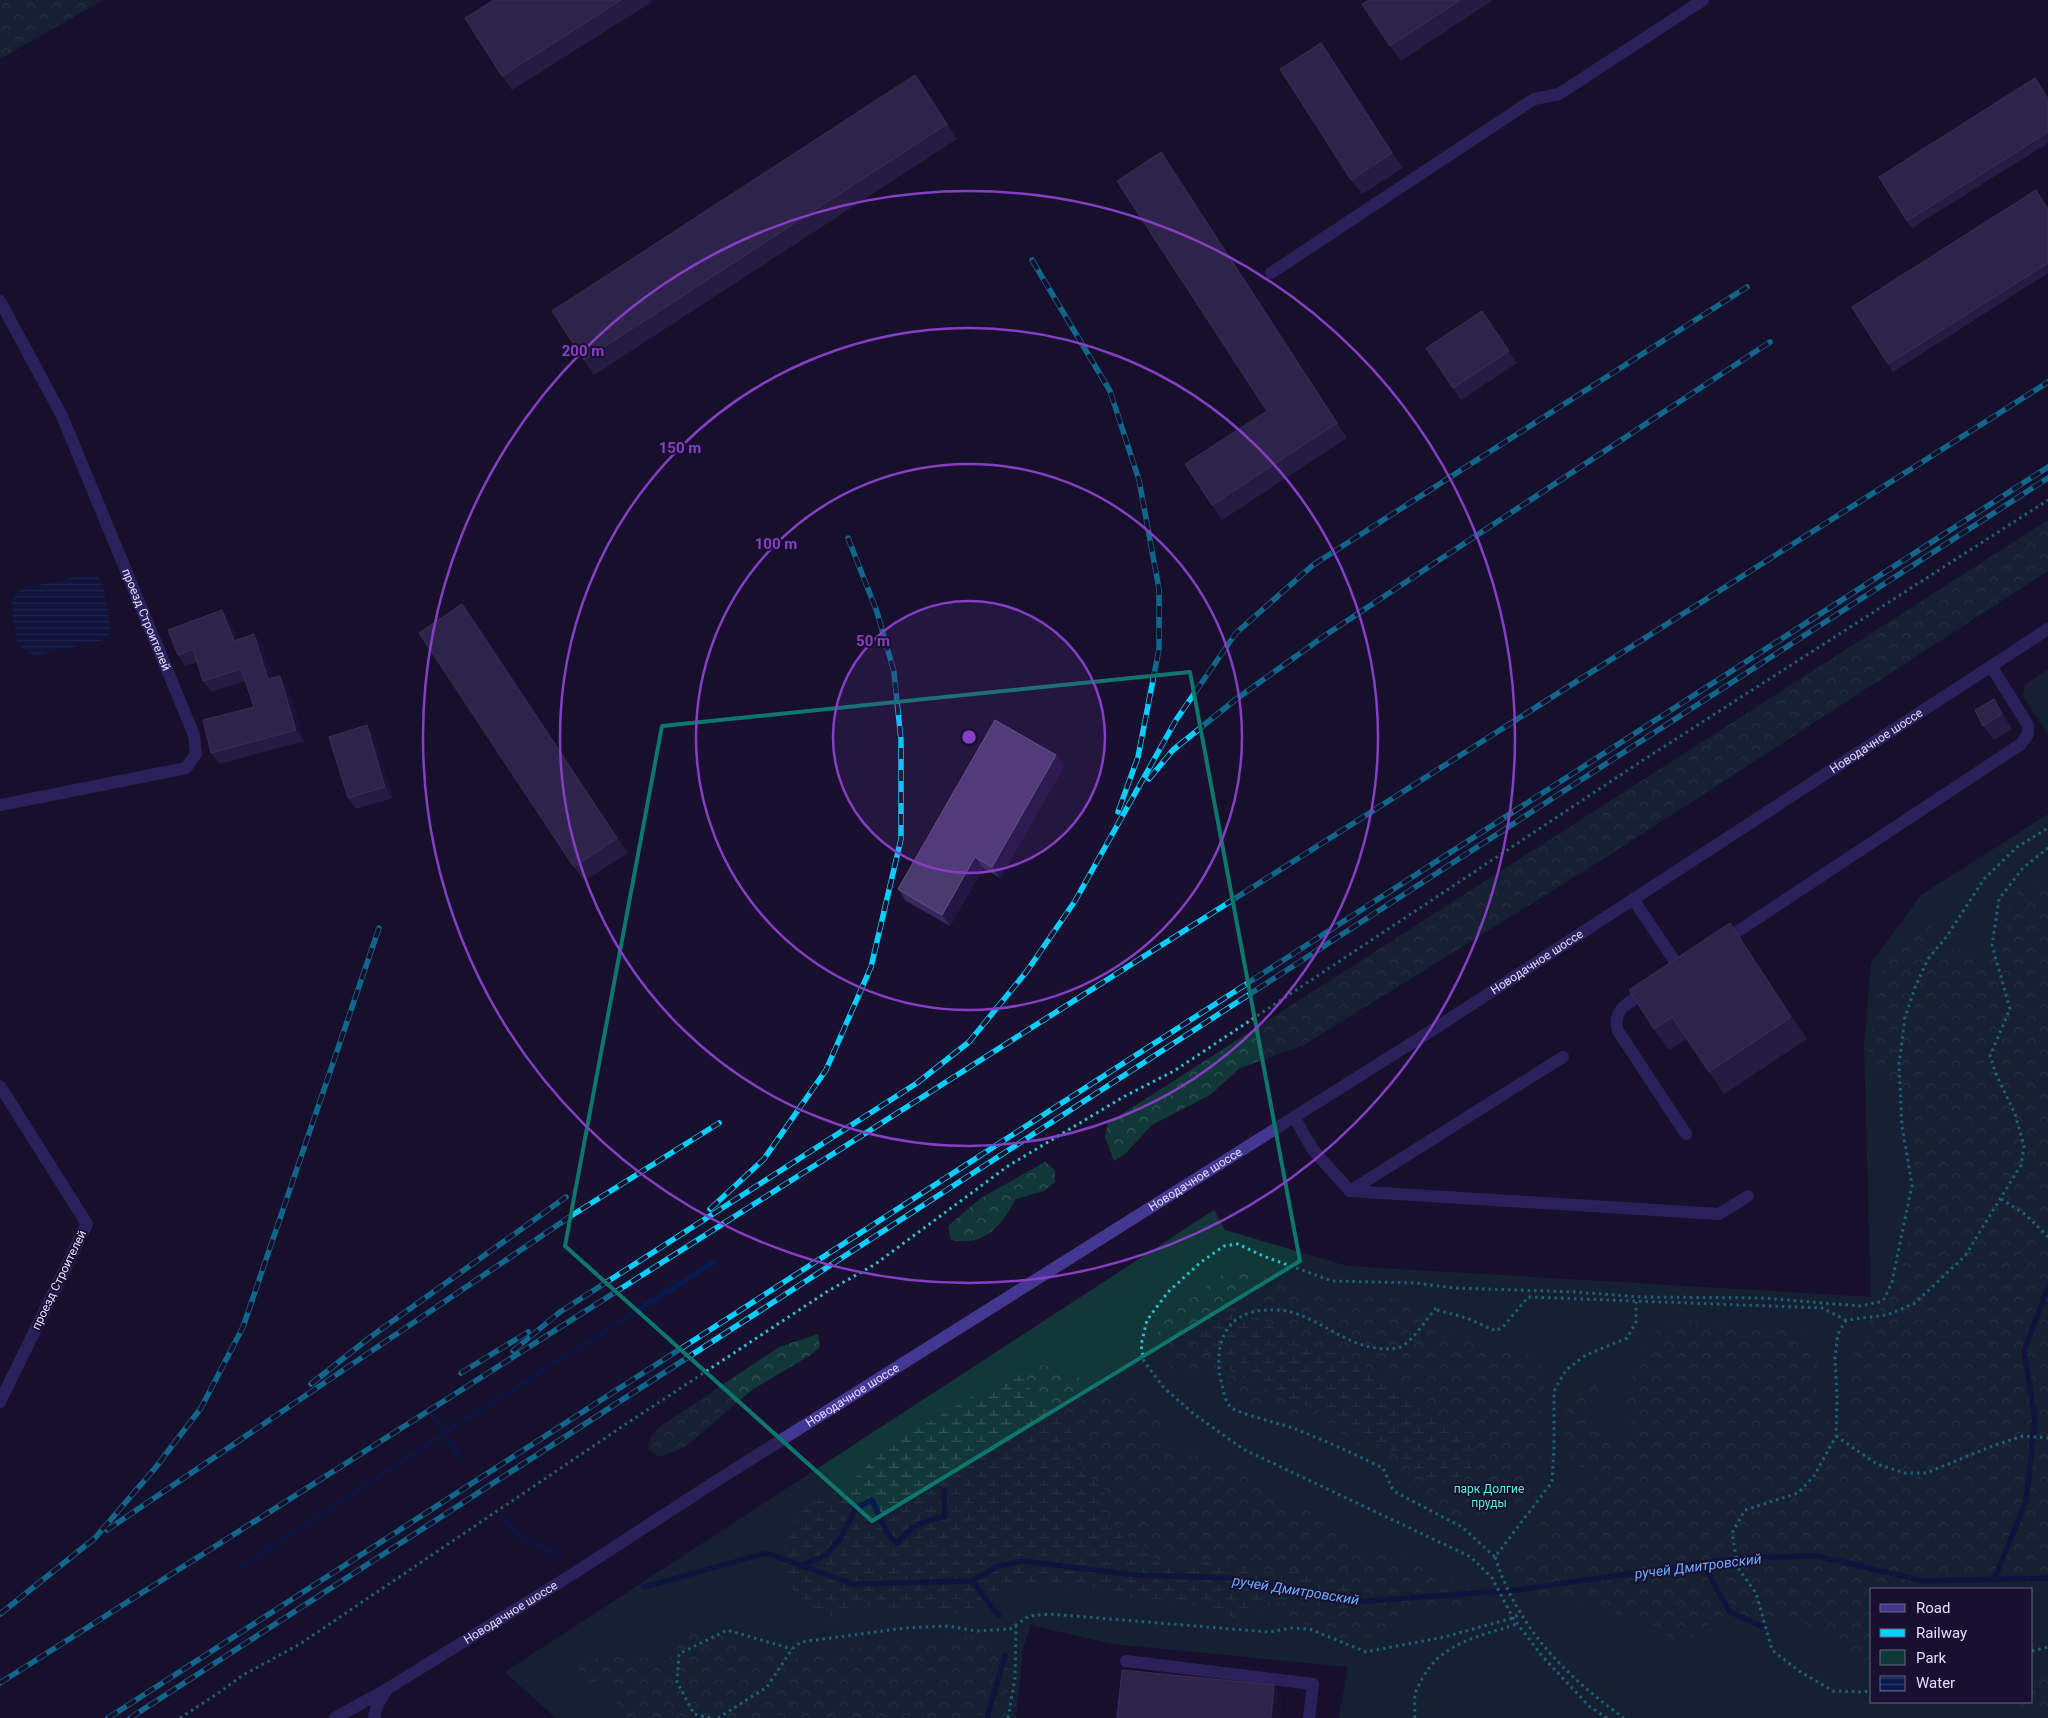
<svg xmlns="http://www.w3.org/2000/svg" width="2048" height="1718" font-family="Roboto,sans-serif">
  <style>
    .green { fill: #123739; fill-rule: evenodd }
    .forest { fill: url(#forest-crowns) }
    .wetland { fill: url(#wetland-marsh) }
    .water { fill: url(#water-rules) }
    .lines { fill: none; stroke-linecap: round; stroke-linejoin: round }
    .stream { stroke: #071a50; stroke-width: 5.5 }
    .path { stroke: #27c3c9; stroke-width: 3; stroke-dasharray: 2.5 4; stroke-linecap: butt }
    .minor { stroke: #433791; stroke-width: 12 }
    .rail-casing { stroke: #09cfff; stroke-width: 5.5 }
    .rail { stroke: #18102e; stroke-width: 4; stroke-dasharray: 11; stroke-linecap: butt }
    .wall { fill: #38285d }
    .shaded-wall { fill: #231643 }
    .building { fill: #4a3b6f; stroke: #625485 }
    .marked { fill: none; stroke: #0f766e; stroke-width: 4; stroke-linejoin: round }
    .ring { fill: none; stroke: #863ec5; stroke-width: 2.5 }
    .labels { text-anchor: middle; stroke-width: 4; stroke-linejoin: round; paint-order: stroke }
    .street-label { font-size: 12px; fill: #e4ddff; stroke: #18102e }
    .park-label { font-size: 12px; fill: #5eead4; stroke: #18102e }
    .water-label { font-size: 14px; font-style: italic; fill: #6bacff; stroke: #18102e }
    .centre { fill: #863ec5; stroke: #18102e; stroke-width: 2.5 }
    .ring-label { font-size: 15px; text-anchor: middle; font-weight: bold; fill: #863ec5; stroke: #18102e; stroke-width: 4; stroke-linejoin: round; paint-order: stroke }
  </style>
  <defs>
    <pattern id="forest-crowns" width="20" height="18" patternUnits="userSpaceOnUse" patternTransform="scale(1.25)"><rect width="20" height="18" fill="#123739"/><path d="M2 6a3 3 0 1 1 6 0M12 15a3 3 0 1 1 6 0" fill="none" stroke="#345457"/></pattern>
    <pattern id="wetland-marsh" width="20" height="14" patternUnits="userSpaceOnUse" patternTransform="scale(1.25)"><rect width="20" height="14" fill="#123739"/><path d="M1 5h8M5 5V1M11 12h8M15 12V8" fill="none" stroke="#345457"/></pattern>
    <pattern id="water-rules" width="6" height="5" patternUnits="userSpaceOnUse" patternTransform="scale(1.25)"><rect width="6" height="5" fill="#071a50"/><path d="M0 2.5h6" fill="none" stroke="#2b3b6a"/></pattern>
  </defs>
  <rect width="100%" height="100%" fill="#18102e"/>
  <path class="green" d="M2048,669V734L2023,696L2025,685Z
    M2048,814V1718H1339L1348,1667L1113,1644L1031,1625L1023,1647L1016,1718H556L505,1672L1214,1210L1225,1230L1347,1266L1871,1297L1864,1047L1871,963L1921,895ZM1872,1589H2032V1702H1872Z"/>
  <path class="forest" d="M0,0H103L0,59Z
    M2048,520V571L1605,858L1304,1045L1240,1068L1210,1095L1152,1125L1125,1154L1114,1161L1105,1137L1108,1123Z
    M2048,878V1576L2019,1589H1872V1661L1854,1659L1812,1627L1793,1617L1781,1616L1748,1620L1727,1618L1716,1621L1697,1631L1690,1639L1681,1643L1670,1639L1644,1619L1633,1615L1599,1614L1583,1601L1549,1598L1520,1589L1513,1580V1570L1516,1560L1538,1536L1542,1516L1555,1496L1562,1489L1594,1479L1601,1472L1594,1466L1583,1468L1572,1465C1569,1451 1561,1414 1570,1402C1575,1394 1583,1387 1589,1381L1599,1382L1603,1391L1589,1408C1591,1414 1592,1422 1595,1428C1604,1451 1624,1444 1632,1424L1626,1404L1633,1385L1632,1375L1644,1359L1649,1339L1663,1324L1686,1321L1747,1324L1801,1333L1810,1340L1818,1358L1816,1396L1818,1407L1824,1416L1832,1423L1841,1427L1852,1424L1849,1366L1861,1337L1871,1320L1898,1287L1914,1217V1173L1909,1143L1912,1123L1911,1113L1899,1084L1883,1070L1871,1064L1867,1045L1875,1014L1879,981L1887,951L1902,935L1920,924L1930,923L1935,943L1942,951H1962L1982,957L1992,955L2006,940C2009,894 2006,896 2048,878Z
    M1045,1162L1055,1170V1182L1044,1191L1016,1199C1001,1226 985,1247 951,1240L948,1226L981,1198Z
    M1231,1270L1251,1271L1290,1288L1312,1290L1336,1297L1359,1301L1379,1294L1399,1300L1429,1327L1473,1340L1491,1348L1533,1356L1548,1371L1543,1392L1541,1413L1543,1453L1529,1494L1514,1508L1493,1507L1478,1520L1456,1521L1422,1498L1406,1484L1379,1451L1359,1445L1322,1425L1284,1411L1243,1402L1237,1383L1213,1372L1193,1376L1175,1374L1163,1357L1156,1337L1163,1317L1179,1305L1198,1295L1213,1280Z
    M818,1334L820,1347L809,1356L752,1390L685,1447L660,1457L648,1450L651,1436L661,1426L779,1347Z
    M1042,1365L1064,1370L1101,1387L1122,1391L1142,1400L1158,1414L1162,1434L1172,1452L1214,1459L1233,1466L1251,1477L1264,1494L1280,1504L1303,1508L1321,1517L1353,1546L1413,1561L1429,1574L1468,1585L1472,1605L1453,1613L1431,1609L1411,1613L1378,1636L1358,1640L1338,1637L1317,1627L1290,1620L1279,1621L1271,1604L1290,1601L1331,1608L1300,1571L1278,1573L1258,1572L1218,1561L1177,1565L1155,1561L1144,1545L1106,1524L1104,1485L1086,1475L1074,1433L1062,1417L1043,1411L1021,1374Z
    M710,1629L738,1646L783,1661L840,1649L975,1635L986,1648L1009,1663L1007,1718H628L618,1707L607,1682H578V1666C602,1649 641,1659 668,1661L679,1636Z
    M2048,1669V1716L2021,1708V1702H2032V1676L2036,1672Z"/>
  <path class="wetland" d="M1223,1312L1258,1318L1374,1370L1471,1435L1474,1450L1471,1473L1454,1484L1429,1480L1389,1450L1338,1419L1236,1375L1200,1347V1322L1209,1316Z
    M1021,1374L1043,1411L1062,1417L1074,1434L1086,1475L1104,1485L1106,1524L1144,1545L1155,1561L1177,1565L1218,1561L1258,1572L1278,1573L1300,1571L1343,1581L1363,1589L1352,1607L1331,1608L1290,1601L1271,1604L1253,1614L1232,1617L1193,1605L1153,1602L1092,1588L1029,1582L1009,1586L992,1595L975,1608L955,1614L933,1608L870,1607L849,1609L832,1617L804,1602L791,1586L782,1565L785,1543L793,1524L805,1507L823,1497L843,1490L874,1459L908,1434L1001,1380Z"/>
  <path class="water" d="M88,574L98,577L103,585L111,630L108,636L100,641L34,656L17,644L11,600L22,589Z"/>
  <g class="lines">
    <path class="stream" d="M434,1416L460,1459
      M501,1517L528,1542L561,1555
      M1702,1563L1730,1612L1763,1627
      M800,1566L826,1555L840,1539L856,1508L872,1500L887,1533L897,1543C912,1526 922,1520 945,1517L944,1491
      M241,1567L444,1433L714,1262
      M1994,1580L2026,1501L2035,1419L2024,1351L2048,1287
      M972,1581L999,1616
      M644,1587L766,1553L853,1584L972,1581L996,1567L1022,1561L1136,1575L1230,1578L1354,1602L1517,1590L1739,1558L1817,1556L1924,1581L2048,1578
      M987,1718L1005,1656"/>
    <path class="path" d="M2001,1199L2026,1215L2048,1237
      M1436,1308C1427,1318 1409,1347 1397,1348C1354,1354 1329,1323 1291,1312C1285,1310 1276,1310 1269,1310C1224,1310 1212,1347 1222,1385C1224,1393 1225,1403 1232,1408C1240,1414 1278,1423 1290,1427C1322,1439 1352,1453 1383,1468L1392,1488L1397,1493L1462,1527L1495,1557L1552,1482L1554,1449V1391L1566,1370L1586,1355L1627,1338L1636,1322V1302
      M1437,1310L1467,1318L1496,1331L1503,1327L1528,1297L1822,1308L1846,1320L1887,1315L1915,1303L1965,1256L2021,1165L2024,1146L2015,1114L1996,1074L1990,1056L2010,1009L1992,945L1999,899L2023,868L2048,848
      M1846,1320L1838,1334L1835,1357L1837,1398L1836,1436L1814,1476L1798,1493L1745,1510L1732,1533L1738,1568L1756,1593L1772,1650L1799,1671L1833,1691L1864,1692L1872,1690
      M1836,1436L1877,1464L1905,1473H1926L1995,1445L2023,1436L2048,1438
      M1495,1557C1518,1628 1564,1675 1624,1718
      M2032,1651L2048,1647
      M180,1718L217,1694L243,1675L300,1644L626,1424L828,1291L874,1265L1008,1166L1125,1096L1174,1071L1637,764L2048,500
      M710,1718L694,1714L677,1682L679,1654L727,1630L792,1649
      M718,1718L767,1687L792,1649L801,1642L905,1628L948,1626L976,1631L1010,1629L1029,1616L1049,1614L1269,1632L1292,1628L1310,1629L1366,1652L1444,1637L1513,1618L1520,1614
      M1008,1718L1015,1678L1016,1626
      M1415,1718C1415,1710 1414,1702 1415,1695C1416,1690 1419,1685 1421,1681C1440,1642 1481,1636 1517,1624
      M1607,1718L1589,1706L1542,1656L1513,1618L1492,1578L1471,1557L1243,1449L1194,1414L1164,1388L1144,1361L1141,1345L1147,1320L1168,1292L1201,1262L1224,1246L1238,1244L1263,1256L1332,1281L1415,1283L1455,1288L1577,1292L1642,1297L1761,1298L1861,1306L1883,1301L1892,1282L1912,1185L1902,1126L1899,1065L1905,1017L1916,985L1928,959L1947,936L1984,879L2017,847L2048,828"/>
    <g class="minor">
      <path d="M1271,273L1534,99L1559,94L1703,0"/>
      <path id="s1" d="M0,301L62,416L194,735L196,754L186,768L0,805"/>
      <path d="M1633,899L1680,969"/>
      <path d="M1723,941L2021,744L2028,734V725L1991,666"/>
      <path d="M1647,991C1631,1002 1611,1008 1618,1031L1686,1134"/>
      <path d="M0,1086L87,1224L0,1402"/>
      <path d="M1294,1117L1313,1150L1350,1191L1719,1214L1748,1196"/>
      <path d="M1350,1191L1563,1057"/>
      <path d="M1126,1661L1313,1684L1309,1718"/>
      <path id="s2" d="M335,1718L387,1689L576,1572L713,1483L1434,1029L2048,629"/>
      <path d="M374,1718L377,1706L387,1689"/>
    </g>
    <defs>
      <path id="rail" d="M1032,260L1110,391L1139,480L1159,589V649L1138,757L1118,812
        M1149,779L1173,750L1235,700L1327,634L1770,342
        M710,1209L764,1159L826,1070L871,967L901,839V740L894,672L877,612L848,538
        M513,1351L560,1312L917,1083L969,1042L1027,971L1075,901L1176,720L1236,633L1313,565L1747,287
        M461,1373L528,1332
        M311,1384L369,1338L566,1197
        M107,1530L574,1214L719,1123
        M0,1614L95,1538L156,1467L201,1408L243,1327L379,928
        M0,1683L2048,382
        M108,1718L2048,467
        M130,1718L2048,478"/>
    </defs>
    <use href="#rail" class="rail-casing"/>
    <use href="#rail" class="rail"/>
  </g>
  <path class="wall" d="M494,0H651L652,2L512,90L502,76Z
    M1369,0H1493L1401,61L1390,46Z
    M1331,57L1403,168L1362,194L1351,180Z
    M2040,86L2048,99V143L1912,228L1907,221Z
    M925,89L957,139L594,375L584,360Z
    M1171,167L1347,438L1222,520L1212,505L1267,411Z
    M2036,190L2048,209V273L1893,372L1888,364Z
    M1482,311L1517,363L1461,400L1426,348Z
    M222,610L230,621L237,640L262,645L272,678L288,687L304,741L219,764L211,753L254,707L245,681L211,692L203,681L197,662L185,666L178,655Z
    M473,619L628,853L584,881L574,867Z
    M1994,699L2004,714L2012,729L1994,740L1983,726Z
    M375,737L393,798L356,809L348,798Z
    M1056,755L1064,766L1000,878L983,868L950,926L906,901L898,889Z
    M1745,945L1807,1039L1724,1094L1687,1039L1669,1050L1654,1029Z"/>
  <path class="shaded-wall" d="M1321,43L1331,57L1403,168L1392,153Z
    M915,75L925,89L957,139L947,124Z
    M1161,152L1171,167L1347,438L1337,423Z
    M462,604L473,619L628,853L617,838Z
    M222,610L230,621L241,652L234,641Z
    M254,634L262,645L276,691L268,679Z
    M280,676L288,687L304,741L296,730Z
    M1994,699L2004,714L2012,729L2002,714Z
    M367,725L375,737L393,798L385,787Z
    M1056,755L1064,766L1000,878L992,867Z
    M975,857L983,868L950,926L942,915Z
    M1730,923L1745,945L1807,1039L1791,1017Z
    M1274,1685L1282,1696L1280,1718H1271Z"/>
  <path class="building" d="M494,0H621L502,76L465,18Z
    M1369,0H1460L1390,46L1362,4Z
    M1321,43L1392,153L1351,180L1280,69Z
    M915,75L947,124L584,360L552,311Z
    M2035,78L2048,99V132L1907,221L1879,177Z
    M1161,152L1337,423L1212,505L1185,464L1267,411L1117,181Z
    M2036,190L2048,209V263L1888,364L1852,307Z
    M1482,311L1509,351L1453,388L1426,348Z
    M462,604L617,838L574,867L419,633Z
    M222,610L234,641L254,634L268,679L280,676L296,730L211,753L203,720L254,707L241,669L203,681L193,649L178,655L168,630Z
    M1994,699L2002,714L1983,726L1975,710Z
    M995,720L1056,755L992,867L975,857L942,915L898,889Z
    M367,725L385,787L348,798L329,737Z
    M1730,923L1791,1017L1709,1072L1672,1017L1654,1029L1629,990Z
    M1122,1670L1274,1685L1271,1718H1117Z"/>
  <path d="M0 0H2048V1718H0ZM1190,672L1300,1261L872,1521L565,1246L662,726Z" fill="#18102e" fill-opacity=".55" fill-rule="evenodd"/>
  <path class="marked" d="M1190,672L1300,1261L872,1521L565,1246L662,726Z"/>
  <circle cx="969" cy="737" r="136" fill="#863ec5" fill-opacity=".12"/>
  <g class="ring">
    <circle cx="969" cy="737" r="136"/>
    <circle cx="969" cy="737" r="273"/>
    <circle cx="969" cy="737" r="409"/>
    <circle cx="969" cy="737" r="546"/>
  </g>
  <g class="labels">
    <g class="street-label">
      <text dy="4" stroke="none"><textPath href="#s1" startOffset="351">проезд Строителей</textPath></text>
      <text dy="4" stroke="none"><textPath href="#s2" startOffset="1825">Новодачное шоссе</textPath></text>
      <text dy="4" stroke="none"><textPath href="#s2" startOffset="1420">Новодачное шоссе</textPath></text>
      <text dy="4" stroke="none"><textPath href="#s2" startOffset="1015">Новодачное шоссе</textPath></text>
      <text transform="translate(59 1280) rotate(-64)" y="4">проезд Строителей</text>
      <text dy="4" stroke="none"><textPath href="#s2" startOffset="610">Новодачное шоссе</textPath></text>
      <text dy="4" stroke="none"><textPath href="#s2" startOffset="205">Новодачное шоссе</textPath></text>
    </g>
    <g class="park-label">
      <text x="1489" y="1493">парк Долгие<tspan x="1489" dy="14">пруды</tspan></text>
    </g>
    <g class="water-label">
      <text transform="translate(1698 1566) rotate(-7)" y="5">ручей Дмитровский</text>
      <text transform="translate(1296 1590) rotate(9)" y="5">ручей Дмитровский</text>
    </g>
  </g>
  <circle cx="969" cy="737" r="8" class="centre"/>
  <g class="ring-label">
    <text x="583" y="356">200 m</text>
    <text x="680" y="453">150 m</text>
    <text x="776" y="549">100 m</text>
    <text x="873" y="646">50 m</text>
  </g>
  <rect x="1870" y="1588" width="162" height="115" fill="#18102e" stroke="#6a6282"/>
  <rect x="1880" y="1604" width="25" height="8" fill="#433791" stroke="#6a6282"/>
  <text x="1916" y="1613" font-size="15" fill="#e4ddff">Road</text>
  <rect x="1880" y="1629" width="25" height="8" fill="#09cfff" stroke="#6a6282"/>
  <text x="1916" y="1638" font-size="15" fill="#e4ddff">Railway</text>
  <rect x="1880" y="1650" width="25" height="15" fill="#123739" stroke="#6a6282"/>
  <text x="1916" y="1663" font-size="15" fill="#e4ddff">Park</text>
  <rect x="1880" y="1676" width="25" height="15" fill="url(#water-rules)" stroke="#6a6282"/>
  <text x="1916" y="1688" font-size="15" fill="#e4ddff">Water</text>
</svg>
